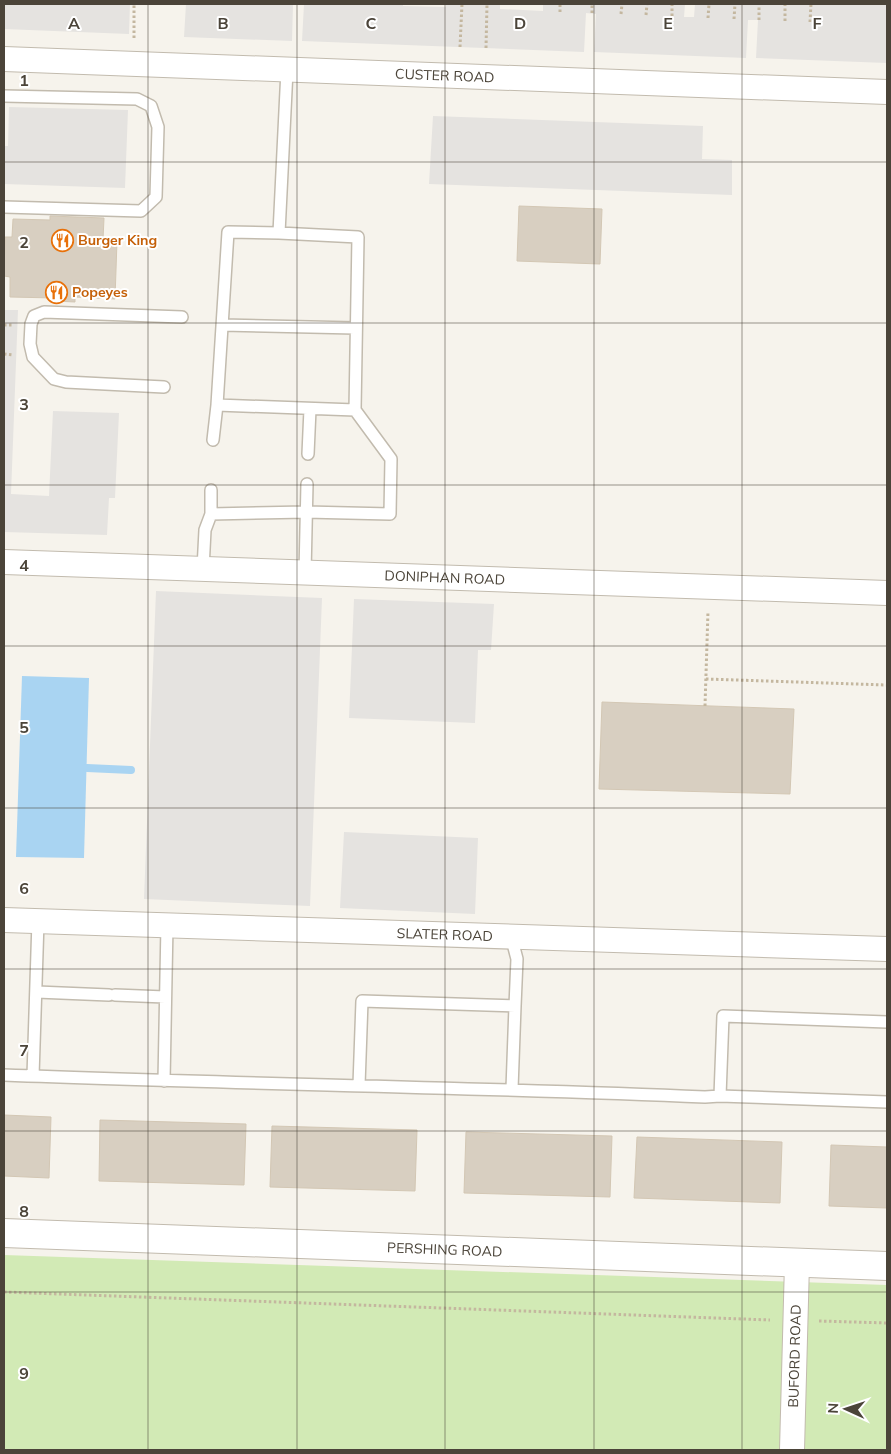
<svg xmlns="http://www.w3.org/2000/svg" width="891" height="1454" font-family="Mulish,sans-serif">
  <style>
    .green { fill: #d2eab5 }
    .parking { fill: #e5e3e0 }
    .water { fill: #a9d4f2 }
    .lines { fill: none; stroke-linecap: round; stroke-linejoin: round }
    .stream { stroke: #a9d4f2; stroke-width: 8 }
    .building { fill: #d8cfc1; stroke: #d3c7b4 }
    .service-casing { stroke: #c2bbae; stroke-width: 14 }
    .minor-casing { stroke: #c2bbae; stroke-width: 26 }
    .tertiary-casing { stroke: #c2bbae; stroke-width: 30 }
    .path { stroke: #c4b79f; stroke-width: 3; stroke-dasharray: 2.5 2.5; stroke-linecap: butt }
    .service { stroke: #fff; stroke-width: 11 }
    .minor { stroke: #fff; stroke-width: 24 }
    .tertiary { stroke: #fff; stroke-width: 28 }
    .grid { fill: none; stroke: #4b4439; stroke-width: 1; stroke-opacity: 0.55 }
    .labels { text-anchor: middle; stroke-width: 4; stroke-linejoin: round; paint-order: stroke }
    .street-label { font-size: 14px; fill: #4b4439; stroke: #fff }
    .food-label { font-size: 14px; font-weight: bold; fill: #c56008; stroke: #fff; text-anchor: start }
    .grid-label { font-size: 16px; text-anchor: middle; font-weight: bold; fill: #4b4439; stroke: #fff; stroke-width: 4; stroke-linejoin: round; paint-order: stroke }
  </style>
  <rect width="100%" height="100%" fill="#f6f3ec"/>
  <path class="green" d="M4,1255L887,1285V1450H4Z"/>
  <path class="parking" d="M4,4H130L129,34L4,29Z
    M186,4H293L292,41L184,37Z
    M304,4H403V6L446,7V4H500V9L543,11V4H685L684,17H694L695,4H887V63L756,58L758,20H748L746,58L594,52L596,14L586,13L584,52L302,41Z
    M9,107L128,110L125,188L4,184V146H8Z
    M433,116L703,126L702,159L732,160V195L429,184Z
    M4,310H18L11,494L49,496L53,411L119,413L115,498H109L107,535L4,532Z
    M156,591L322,598L310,906L144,899Z
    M354,599L494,604L491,650H478L475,723L349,718Z
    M344,832L478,838L475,914L340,908Z"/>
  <path class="water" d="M22,676L89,678L84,858L16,857Z"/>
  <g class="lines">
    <path class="stream" d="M87,768L131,770"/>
  </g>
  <path class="building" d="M519,206L602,209L600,264L517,261Z
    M50,216L104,218L103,240L117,241L115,299L75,297V302L55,301V298L10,297V277L4,276L5,237H12L13,219L50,220Z
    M602,702L794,709L790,794L599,789Z
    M4,1115L51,1117L49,1178L4,1176Z
    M100,1120L246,1124L244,1185L99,1181Z
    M272,1126L417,1130L415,1191L270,1187Z
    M466,1132L612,1136L610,1197L464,1193Z
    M637,1137L782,1142L780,1203L634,1198Z
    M831,1145L887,1147V1208L829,1206Z"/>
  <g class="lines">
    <defs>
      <path id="service" d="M4,96L137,99L151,106L158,127L156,197L141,211L4,207
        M279,233L358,237L355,410
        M222,325L355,328
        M164,387L66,382L54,379L33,357L30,344L31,324L34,316L44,312L182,317
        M213,440L217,405
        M308,454L310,409
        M211,514V490
        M203,569L205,530L211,514L306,512L390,514L391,459L355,410L217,405L228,232L279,233L287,70
        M305,573L307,484
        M37,992L109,995
        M115,995L165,997
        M4,1075C238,1084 472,1087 705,1097L720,1096L887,1102
        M33,1076L38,921
        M164,1081L167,925
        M359,1085L362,1001L515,1006L517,959L511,936
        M512,1089L515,1006
        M720,1096L723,1016L887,1022"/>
      <g id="minor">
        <path id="s1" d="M4,59L887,92"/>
        <path id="s2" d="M4,562L887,593"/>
        <path id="s3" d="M4,920L887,949"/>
        <path id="s4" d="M792,1450L797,1263"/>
      </g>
      <g id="tertiary">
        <path id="s5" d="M4,1233L887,1266"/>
      </g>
    </defs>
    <use href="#service" class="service-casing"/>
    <use href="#minor" class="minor-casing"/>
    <use href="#tertiary" class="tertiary-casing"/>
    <path class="path" d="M386,5V4
      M560,12V4
      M592,13V4
      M621,14L622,4
      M646,15L647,4
      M672,16V4
      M708,18L709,4
      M734,19L735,4
      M759,20V4
      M785,21V4
      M810,22L811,4
      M134,38V4
      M460,47L462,4
      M486,48L487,4
      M4,325H12
      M4,354L13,355
      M706,679L887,685
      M705,706L708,611
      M4,1292L770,1320
      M819,1321L887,1323"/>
    <use href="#service" class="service"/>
    <use href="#minor" class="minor"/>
    <use href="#tertiary" class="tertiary"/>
  </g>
  <path class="grid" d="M148,4V1450M297,4V1450M445,4V1450M594,4V1450M742,4V1450M4,162H887M4,323H887M4,485H887M4,646H887M4,808H887M4,969H887M4,1131H887M4,1292H887"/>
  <defs>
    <symbol id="restaurant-ring" viewBox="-11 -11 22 22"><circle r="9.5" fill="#fff" stroke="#e8710a" stroke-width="1.5"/><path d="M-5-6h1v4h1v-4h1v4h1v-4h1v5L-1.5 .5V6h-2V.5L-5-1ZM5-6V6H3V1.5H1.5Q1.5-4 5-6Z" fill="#e8710a"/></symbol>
  </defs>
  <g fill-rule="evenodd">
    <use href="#restaurant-ring" x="50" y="228" width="25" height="25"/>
    <use href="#restaurant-ring" x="44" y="280" width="25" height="25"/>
  </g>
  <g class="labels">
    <g class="street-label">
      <text dy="5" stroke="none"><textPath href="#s1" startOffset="441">CUSTER ROAD</textPath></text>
      <text dy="5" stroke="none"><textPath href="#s2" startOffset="441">DONIPHAN ROAD</textPath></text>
      <text dy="5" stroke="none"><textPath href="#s3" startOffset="441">SLATER ROAD</textPath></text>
      <text dy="5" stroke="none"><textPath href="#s5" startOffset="441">PERSHING ROAD</textPath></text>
      <text dy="5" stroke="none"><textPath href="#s4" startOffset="94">BUFORD ROAD</textPath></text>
    </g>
    <g class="food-label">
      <text x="78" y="245">Burger King</text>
      <text x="72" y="297">Popeyes</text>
    </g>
  </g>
  <g class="grid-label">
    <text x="74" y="29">A</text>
    <text x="223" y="29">B</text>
    <text x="371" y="29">C</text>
    <text x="520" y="29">D</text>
    <text x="668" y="29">E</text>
    <text x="817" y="29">F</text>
    <text x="24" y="86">1</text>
    <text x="24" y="248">2</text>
    <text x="24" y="410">3</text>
    <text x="24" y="571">4</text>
    <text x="24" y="733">5</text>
    <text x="24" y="894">6</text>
    <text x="24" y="1056">7</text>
    <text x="24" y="1217">8</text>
    <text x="24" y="1379">9</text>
  </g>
  <rect width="891" height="1454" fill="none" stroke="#4b4439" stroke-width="10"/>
  <g transform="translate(846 1409) rotate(273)" stroke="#ffffff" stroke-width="4" paint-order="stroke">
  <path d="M0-4L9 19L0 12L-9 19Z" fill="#4b4439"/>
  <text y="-8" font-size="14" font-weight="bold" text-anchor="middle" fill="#4b4439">N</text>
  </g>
</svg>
